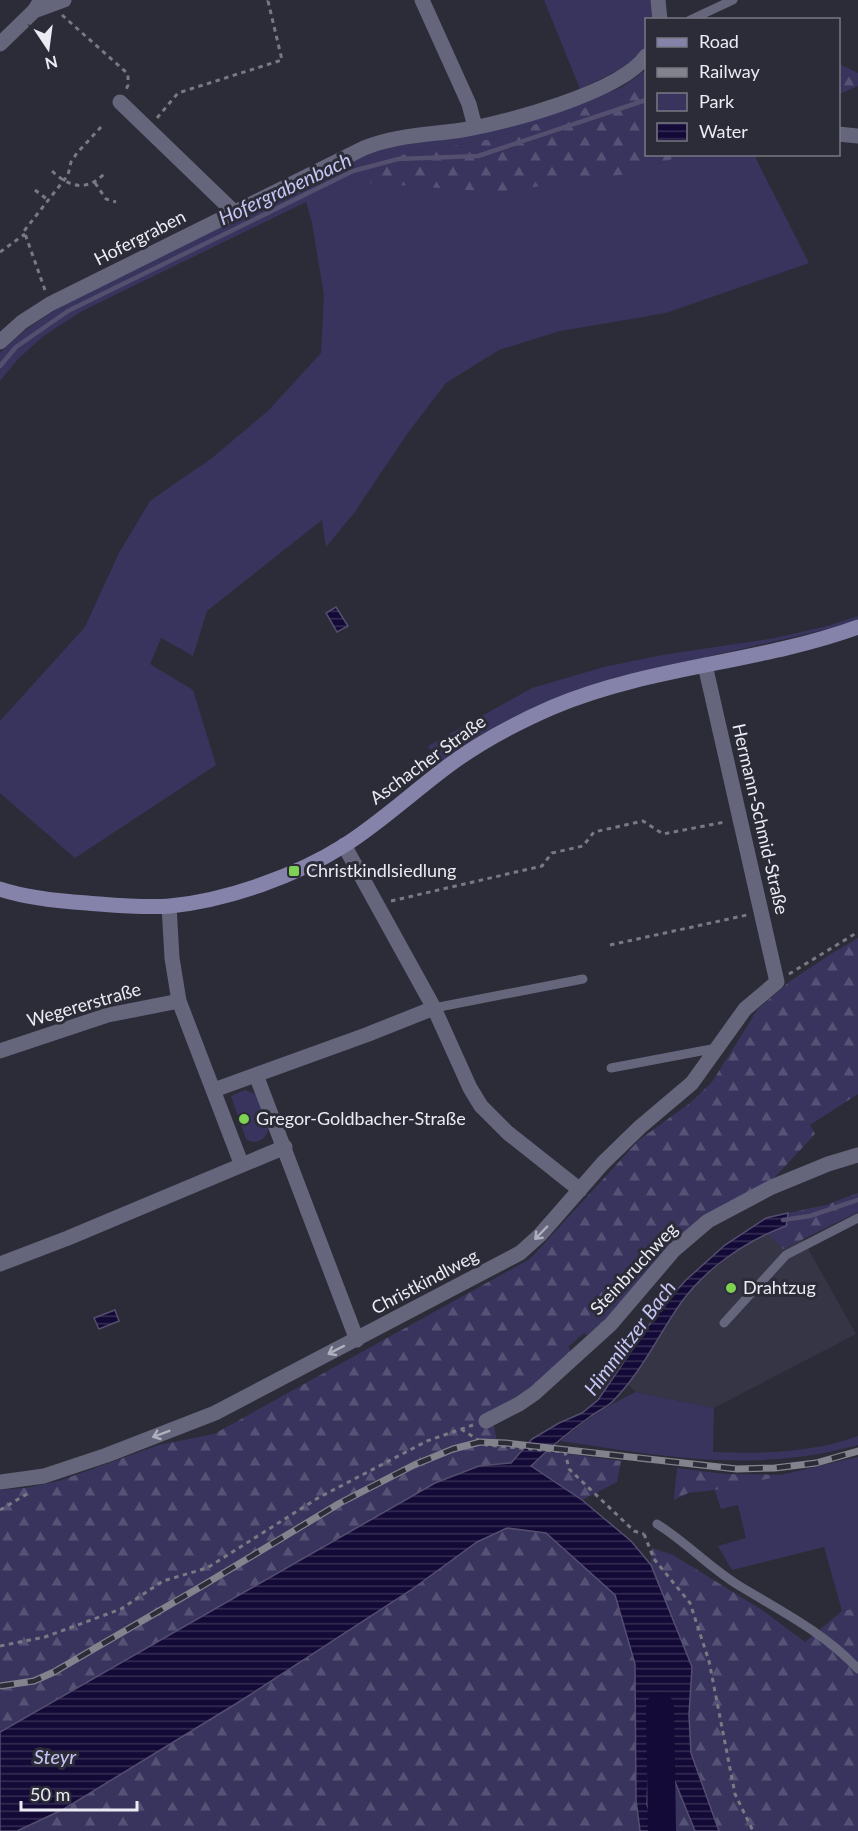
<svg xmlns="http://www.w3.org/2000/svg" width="858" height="1831" font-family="Lato,sans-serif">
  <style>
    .built { fill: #353546 }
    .green { fill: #38345d }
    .forest { fill: url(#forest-firs) }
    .water { fill: url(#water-rules); stroke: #544e6f; stroke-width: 1.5 }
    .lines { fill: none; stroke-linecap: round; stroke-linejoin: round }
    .stream { stroke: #544e6f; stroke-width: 4.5 }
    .river { stroke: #140a37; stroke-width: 28 }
    .path { stroke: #797984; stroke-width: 3; stroke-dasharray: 4.5 4.5; stroke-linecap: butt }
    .lane { stroke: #65657c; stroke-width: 9 }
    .street { stroke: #65657c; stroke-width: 15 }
    .secondary { stroke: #8583a9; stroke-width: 15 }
    .rail-casing { stroke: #83838d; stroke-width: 7 }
    .rail { stroke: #2c2c38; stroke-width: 4.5; stroke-dasharray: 14; stroke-linecap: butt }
    .oneway { stroke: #afafbd }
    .poi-dot { fill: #7ed153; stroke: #2c2c38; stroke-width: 2 }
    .labels { text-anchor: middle; stroke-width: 6; stroke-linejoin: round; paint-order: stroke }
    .street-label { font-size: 18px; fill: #ebebf3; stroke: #2c2c38 }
    .poi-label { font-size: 18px; fill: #ebebf3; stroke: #2c2c38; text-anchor: start }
    .water-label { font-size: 20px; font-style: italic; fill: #c6c5f5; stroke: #2c2c38 }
  </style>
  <defs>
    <pattern id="forest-firs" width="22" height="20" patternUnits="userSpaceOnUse" patternTransform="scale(1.5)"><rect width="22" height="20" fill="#38345d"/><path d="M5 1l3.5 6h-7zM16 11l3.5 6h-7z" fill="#555275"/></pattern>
    <pattern id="water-rules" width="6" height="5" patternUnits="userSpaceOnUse" patternTransform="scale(1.5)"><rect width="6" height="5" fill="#140a37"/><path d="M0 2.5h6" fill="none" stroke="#362e54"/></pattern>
  </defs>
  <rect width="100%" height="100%" fill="#2c2c38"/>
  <path class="built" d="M767,1233L783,1249L802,1238L856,1334L714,1408L636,1392L628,1384L680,1304L698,1283L733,1253Z"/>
  <path class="green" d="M544,0H651L654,19L646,20V47L641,56L633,63L580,89Z
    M646,70V87L492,139L409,153L360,167L627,174L684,155H754L809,263L666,313L560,331L499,350L446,383L407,434L354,513L326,547L322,520L207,611L193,656L161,638L150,664L193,690L216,765L75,858L0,793V721L85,627L119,553L150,501L212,458L268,411L321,353L324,295L312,223L306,202L82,311L45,335L19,358L0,381V353C19,333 40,319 64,305L376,150L409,142L466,137L502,129L584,103L622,87Z
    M858,616V619L833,628L614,678L566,694L513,717L482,734L439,764L428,746L532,688L604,667L662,655L775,638L827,626Z
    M245,1090L255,1094L269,1128C266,1139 257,1146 246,1139L232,1099L231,1096Z
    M636,1392L714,1408L713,1452C761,1454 812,1453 858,1436V1445C753,1474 665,1456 560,1441C584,1422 607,1405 636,1392Z
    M858,1457V1608L842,1611L824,1547L732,1570L718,1546L746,1538L738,1505L721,1509L715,1490Z"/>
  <path class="forest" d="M839,64L858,73V86L839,94Z
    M646,87V154L684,155L627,174L497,192L369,183L360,167L409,153L492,139Z
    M858,938V1094L810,1125L815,1134L774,1178L704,1218L609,1318L587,1335L584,1333L568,1347L573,1353C547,1375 522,1395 491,1411L498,1446L523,1448L510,1463L479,1466L435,1483L0,1732V1490L25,1488L59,1481L159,1445L214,1434L530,1259L639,1140L690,1103L712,1082L758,1009L789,982L831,954Z
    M858,1193V1212L783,1249L767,1233L786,1226L788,1213L826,1205Z
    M547,1451L621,1461L617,1482L582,1500L531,1466Z
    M677,1468L725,1474L785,1475L715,1490L688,1493L674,1500Z
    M507,1528L546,1533L615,1595L635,1664L636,1800L640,1831H17L64,1809L242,1700L411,1590L477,1542Z
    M652,1548L673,1555L762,1610L805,1642L842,1611L858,1608V1831H719L691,1753L689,1715L651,1565Z
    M662,1747L695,1831H656L647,1805L649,1749Z"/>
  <path class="water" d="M336,607L348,626L337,632L326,613Z
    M788,1213L786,1226C745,1241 703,1270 678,1307C657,1338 640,1374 613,1401C607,1407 598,1411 591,1416C570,1431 549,1448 531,1466L582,1500L631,1541L651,1565L692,1667L689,1715L691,1753L719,1831H695L661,1747L649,1750L647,1805L656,1831H640L636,1800L635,1664L615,1595L546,1533L507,1528L477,1542L411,1590L242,1700L64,1809L17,1831H0V1732L435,1483L479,1466L511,1463L532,1439L559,1423L582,1413L598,1400L660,1309L686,1280L725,1245L766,1218Z
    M115,1310L119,1321L99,1329L94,1318Z"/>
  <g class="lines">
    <path class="stream" d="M0,366L16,347L68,311L353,171L398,159L478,156L646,100
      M783,1220L810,1216L858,1200"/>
    <path class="river" d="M660,1707L662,1831"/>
    <path class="path" d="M62,15L128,74V85L126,90
      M157,118L178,93L282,60L268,1L270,0
      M52,171C69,187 86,192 104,174
      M95,183L106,199L116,202
      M35,190L48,200
      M0,252L25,234
      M45,290L24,231L68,175L71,162L77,153L101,127
      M391,901L542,866L552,853L583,846L594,832L643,821L663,834L725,822
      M610,945L747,915
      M789,974L858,932
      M461,1429L486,1445L565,1452L569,1469L634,1531L644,1534
      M0,1510L27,1494
      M644,1534L654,1559L690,1603L709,1661L735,1794L753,1831
      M0,1646L45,1637L121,1609L163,1581L207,1568L318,1498L427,1441L473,1425"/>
    <path class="lane" d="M690,20L733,0
      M434,1008L583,979
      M611,1068L717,1048
      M724,1323L786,1255L858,1218
      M657,1524C686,1542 709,1567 738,1585C779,1610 825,1633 858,1669"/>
    <path class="street" d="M422,0L469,104L475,127
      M658,0L660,20
      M34,11L64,0
      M0,44L34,11L41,0
      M120,102L234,212
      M838,134L858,136
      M0,342L22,322L50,304L364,148C396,135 428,135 462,130C506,123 621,92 646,56
      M344,845L434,1008L470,1088L481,1106L508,1133L580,1190
      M169,906L172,958L179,1001L241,1163
      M0,1051L108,1015L179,1001
      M256,1075L357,1340
      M214,1090L366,1035L434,1008
      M0,1264L68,1238L285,1147
      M486,1421L519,1404L535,1393L611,1324L674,1250L708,1221L772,1187L828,1164L858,1155
      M0,1482L44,1476L107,1455L215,1413L520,1253L540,1235L603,1163L640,1127L692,1083L745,1009L777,982L705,665"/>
    <path class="secondary" d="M0,889C27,898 58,901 87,903C114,905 143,908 170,906C228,900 296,876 345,845C381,822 413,792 448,766C480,742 516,723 553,707C650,666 759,663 858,627"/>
    <defs>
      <path id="rail" d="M0,1686L34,1681L54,1672L202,1586L340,1503L414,1465L453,1449L480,1442L506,1443L737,1469L775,1468L816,1463L858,1451"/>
    </defs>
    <use href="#rail" class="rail-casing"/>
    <use href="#rail" class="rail"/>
  </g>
  <defs><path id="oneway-shaft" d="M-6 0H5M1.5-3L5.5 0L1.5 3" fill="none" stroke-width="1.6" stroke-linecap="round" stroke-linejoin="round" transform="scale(1.5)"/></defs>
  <g class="oneway">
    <use href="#oneway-shaft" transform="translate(541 1233) rotate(134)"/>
    <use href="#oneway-shaft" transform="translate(336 1350) rotate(153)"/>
    <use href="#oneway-shaft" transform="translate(161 1434) rotate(159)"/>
  </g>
  <g class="poi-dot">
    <rect x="288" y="865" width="12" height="12" rx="3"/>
    <circle cx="244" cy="1119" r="6"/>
    <circle cx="731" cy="1288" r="6"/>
  </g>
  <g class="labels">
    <g class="street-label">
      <text transform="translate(140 238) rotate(-27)" y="6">Hofergraben</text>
      <text transform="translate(428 760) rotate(-36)" y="6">Aschacher Straße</text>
      <text transform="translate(760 819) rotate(77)" y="6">Hermann-Schmid-Straße</text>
      <text transform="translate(84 1005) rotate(-16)" y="6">Wegererstraße</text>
      <text transform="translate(634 1269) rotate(-47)" y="6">Steinbruchweg</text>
      <text transform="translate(425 1282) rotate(-28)" y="6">Christkindlweg</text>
    </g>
    <g class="poi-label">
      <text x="306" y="877">Christkindlsiedlung</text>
      <text x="256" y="1125">Gregor-Goldbacher-Straße</text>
      <text x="743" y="1294">Drahtzug</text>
    </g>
    <g class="water-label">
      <text transform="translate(285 189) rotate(-25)" y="7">Hofergrabenbach</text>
      <text transform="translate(630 1338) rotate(-53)" y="7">Himmlitzer Bach</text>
      <text x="55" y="1764">Steyr</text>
    </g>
  </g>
  <rect x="645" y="18" width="195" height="138" fill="#2c2c38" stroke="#787883" stroke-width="1.5"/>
  <rect x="657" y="38" width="30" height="9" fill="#8583a9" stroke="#787883" stroke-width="1.5"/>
  <text x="699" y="48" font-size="18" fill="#ebebf3">Road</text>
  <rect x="657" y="68" width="30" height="9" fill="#83838d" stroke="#787883" stroke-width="1.5"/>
  <text x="699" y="78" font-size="18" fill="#ebebf3">Railway</text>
  <rect x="657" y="93" width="30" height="18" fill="#38345d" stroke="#787883" stroke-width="1.5"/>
  <text x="699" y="108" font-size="18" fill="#ebebf3">Park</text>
  <rect x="657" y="123" width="30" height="18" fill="url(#water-rules)" stroke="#787883" stroke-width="1.5"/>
  <text x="699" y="138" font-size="18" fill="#ebebf3">Water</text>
  <g transform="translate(48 48) rotate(167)" stroke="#2c2c38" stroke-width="4.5" paint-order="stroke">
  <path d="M0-4.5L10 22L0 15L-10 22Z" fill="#ebebf3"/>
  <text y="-9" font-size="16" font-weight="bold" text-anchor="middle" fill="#ebebf3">N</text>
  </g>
  <path d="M21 1801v9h116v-9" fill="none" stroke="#ebebf3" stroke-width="3"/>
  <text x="30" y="1801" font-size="18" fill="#ebebf3" stroke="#2c2c38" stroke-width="4.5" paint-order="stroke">50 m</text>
</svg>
